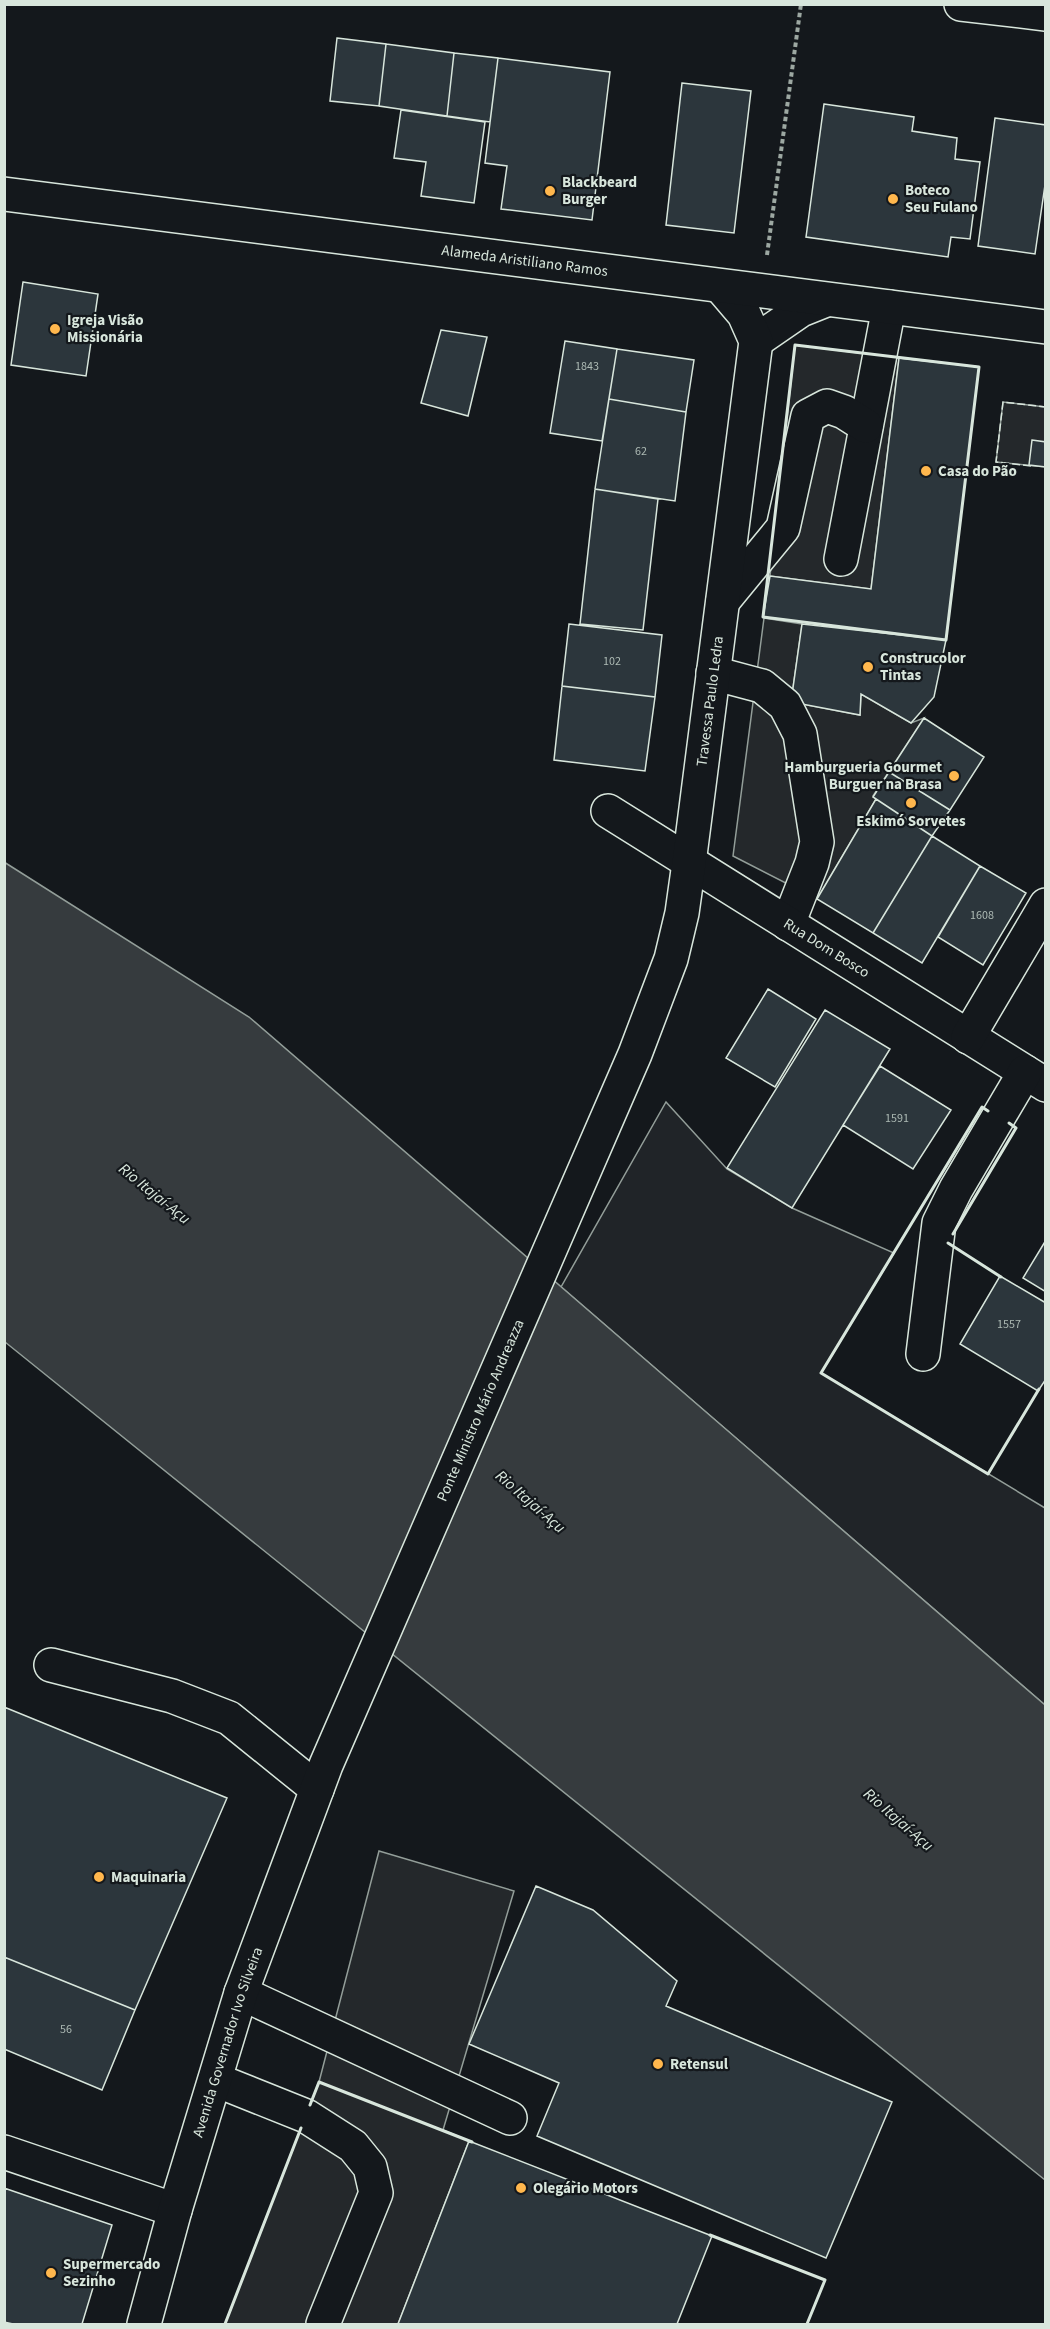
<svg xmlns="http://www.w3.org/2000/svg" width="1050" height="2329" font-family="'Source Sans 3',sans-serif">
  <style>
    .green { fill: #202428; stroke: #939e99; stroke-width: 1.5 }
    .parking { fill: #24282b; stroke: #939e99; stroke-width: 1.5 }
    .water { fill: #363b3e; stroke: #939e99; stroke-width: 1.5 }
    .building { fill: #2c363c; stroke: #d8e6dc; stroke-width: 1.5 }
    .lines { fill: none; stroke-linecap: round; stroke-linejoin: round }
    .minor-casing { stroke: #d8e6dc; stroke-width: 36 }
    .major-casing { stroke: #d8e6dc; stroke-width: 36 }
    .path { stroke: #9da8a2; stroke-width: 4; stroke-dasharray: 4.5 3; stroke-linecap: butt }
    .minor { stroke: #14181c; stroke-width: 33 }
    .major { stroke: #14181c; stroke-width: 33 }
    .fence { stroke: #d8e6dc; stroke-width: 1.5; stroke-dasharray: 8 3; stroke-linecap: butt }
    .wall { stroke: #d8e6dc; stroke-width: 3 }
    .poi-dot { fill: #ffb74d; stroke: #14181c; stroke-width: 2 }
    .labels { text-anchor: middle; stroke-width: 4.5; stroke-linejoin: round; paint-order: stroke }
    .number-label { font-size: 12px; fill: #adbab4 }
    .poi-label { font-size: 15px; font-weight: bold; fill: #d8e6dc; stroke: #14181c; text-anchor: start }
    .street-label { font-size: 15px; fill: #d8e6dc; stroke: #14181c }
    .water-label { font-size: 16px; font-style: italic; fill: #d8e6dc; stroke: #14181c }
  </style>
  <rect width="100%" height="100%" fill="#14181c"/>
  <path class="green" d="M666,1102L727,1169L792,1208L894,1253L821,1373L1045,1508V1705L561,1287Z"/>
  <path class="parking" d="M795,345L899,358L871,589L770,576Z
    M1003,402L1045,407V467L996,462Z
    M764,618L802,624L791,702L860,715L861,694L911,723L924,718L873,796L876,799L817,899L733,856Z
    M379,1851L514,1891L443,2130L469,2141L398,2324H225L319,2082Z"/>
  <path class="water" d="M4,862L249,1017L1045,1705V2180L5,1342Z"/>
  <path class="building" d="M337,38L386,44L379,106L330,101Z
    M386,44L454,53L447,116L379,106Z
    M454,53L498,58L490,122L447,116Z
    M498,58L610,72L592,220L501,209L507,166L485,163Z
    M682,83L751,91L734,233L666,225Z
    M824,104L914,117L912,131L957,138L955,159L980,162L970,239L951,237L948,257L806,237Z
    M401,110L485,122L474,203L421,196L426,162L394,158Z
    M995,118L1046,125V178L1035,254L978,246Z
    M23,282L98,294L86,376L11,365Z
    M441,330L487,337L468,416L421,403Z
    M565,341L617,349L602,441L550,433Z
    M617,349L694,360L686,412L609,399Z
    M899,358L979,367L946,640L763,617L770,576L871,589Z
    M609,399L686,412L675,501L595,489Z
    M1032,440L1046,442V467L1029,465Z
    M595,489L658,499L643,630L580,624Z
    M569,624L662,635L655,697L562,686Z
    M802,624L946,640L934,697L911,723L861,694L860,715L791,702Z
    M562,686L655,697L645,771L554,760Z
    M924,718L984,757L950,810L889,772Z
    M889,772L950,810L932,836L873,797Z
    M876,799L932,836L873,933L817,899Z
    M932,836L980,866L922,963L873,933Z
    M980,866L1026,893L983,965L938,937Z
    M768,989L816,1019L775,1087L726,1058Z
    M825,1010L890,1049L792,1208L727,1168Z
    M880,1066L951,1110L913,1169L843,1125Z
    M1046,1240V1292L1023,1278Z
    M1000,1276L1046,1303V1379L1038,1391L960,1344Z
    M4,1707L227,1798L135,2010L4,1957Z
    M536,1886L593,1910L677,1981L666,2006L892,2102L826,2258L537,2136L559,2083L469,2044Z
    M4,1957L135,2010L102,2090L4,2049Z
    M469,2141L712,2236L677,2324H398Z
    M4,2188L112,2225L82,2324H13L4,2322Z"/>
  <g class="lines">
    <defs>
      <g id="minor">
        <path d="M756,341L801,310L826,300"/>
        <path d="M841,559L889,307"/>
        <path d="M723,601L783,528L808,416L827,406L844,412L866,426"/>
        <path d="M713,673L762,686L785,705L800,734L817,842L812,863L788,924"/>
        <path id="s1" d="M608,811L1046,1085"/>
        <path d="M968,1037L1046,905"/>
        <path d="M923,1354L939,1223L956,1189L1025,1072"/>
        <path d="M51,1665L172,1696L229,1718L317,1789"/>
        <path d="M241,1993L510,2118"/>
        <path d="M216,2080L306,2116L353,2146L370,2167L376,2193L323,2324"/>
        <path d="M4,2152L175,2210"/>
        <path id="s2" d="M144,2324L175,2210L241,1993L326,1765L635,1054L671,959L682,913L689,863L756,341L744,314L721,287"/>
      </g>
      <g id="major">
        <path d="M961,4L1046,14"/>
        <path id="s3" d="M4,194L1046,327"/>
      </g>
    </defs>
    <use href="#minor" class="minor-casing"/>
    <use href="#major" class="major-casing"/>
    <path class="path" d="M767,255L801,4"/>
    <use href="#minor" class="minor"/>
    <use href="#major" class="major"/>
    <path class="fence" d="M1031,466L996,462L1003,402L1046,407"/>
    <path class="wall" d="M795,345L979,367L946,640L763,617Z
      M988,1111L982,1107L821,1373L988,1474L1039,1389
      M953,1234L1016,1128L1009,1123
      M948,1243L1001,1277
      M310,2105L319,2082L472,2142
      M710,2235L825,2280L807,2324
      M225,2324L301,2128"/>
  </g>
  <g class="poi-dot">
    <circle cx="550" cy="191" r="6"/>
    <circle cx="893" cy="199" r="6"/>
    <circle cx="55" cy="329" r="6"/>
    <circle cx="926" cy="471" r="6"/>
    <circle cx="868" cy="667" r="6"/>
    <circle cx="954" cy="776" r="6"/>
    <circle cx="911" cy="803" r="6"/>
    <circle cx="99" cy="1877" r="6"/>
    <circle cx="658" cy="2064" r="6"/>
    <circle cx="521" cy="2188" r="6"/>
    <circle cx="51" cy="2273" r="6"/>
  </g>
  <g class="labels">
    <g class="number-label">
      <text x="587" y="370">1843</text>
      <text x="641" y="455">62</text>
      <text x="612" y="665">102</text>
      <text x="982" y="919">1608</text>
      <text x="897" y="1122">1591</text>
      <text x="1009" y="1328">1557</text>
      <text x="66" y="2033">56</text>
    </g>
    <g class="poi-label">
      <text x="562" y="187">Blackbeard<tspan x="562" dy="17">Burger</tspan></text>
      <text x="905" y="195">Boteco<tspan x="905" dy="17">Seu Fulano</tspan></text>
      <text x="67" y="325">Igreja Visão<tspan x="67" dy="17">Missionária</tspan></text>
      <text x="938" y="476">Casa do Pão</text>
      <text x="880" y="663">Construcolor<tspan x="880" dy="17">Tintas</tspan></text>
      <text x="942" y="772" text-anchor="end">Hamburgueria Gourmet<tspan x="942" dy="17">Burguer na Brasa</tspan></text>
      <text x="911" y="826" text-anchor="middle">Eskimó Sorvetes</text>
      <text x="111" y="1882">Maquinaria</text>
      <text x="670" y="2069">Retensul</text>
      <text x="533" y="2193">Olegário Motors</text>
      <text x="63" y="2269">Supermercado<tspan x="63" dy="17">Sezinho</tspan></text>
    </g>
    <g class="street-label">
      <text dy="5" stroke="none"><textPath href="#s3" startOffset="525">Alameda Aristiliano Ramos</textPath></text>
      <text dy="5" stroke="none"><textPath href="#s2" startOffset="1726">Travessa Paulo Ledra</textPath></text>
      <text dy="5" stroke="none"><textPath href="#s1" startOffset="258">Rua Dom Bosco</textPath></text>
      <text dy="5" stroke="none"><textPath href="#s2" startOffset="975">Ponte Ministro Mário Andreazza</textPath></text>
      <text dy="5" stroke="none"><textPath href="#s2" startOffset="294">Avenida Governador Ivo Silveira</textPath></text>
    </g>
    <g class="water-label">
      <text transform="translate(155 1193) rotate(39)" y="6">Rio Itajaí-Açu</text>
      <text transform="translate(531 1501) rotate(41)" y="6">Rio Itajaí-Açu</text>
      <text transform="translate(899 1819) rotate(41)" y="6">Rio Itajaí-Açu</text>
    </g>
  </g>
  <rect width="1050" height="2329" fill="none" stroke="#d8e6dc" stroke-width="12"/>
</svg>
